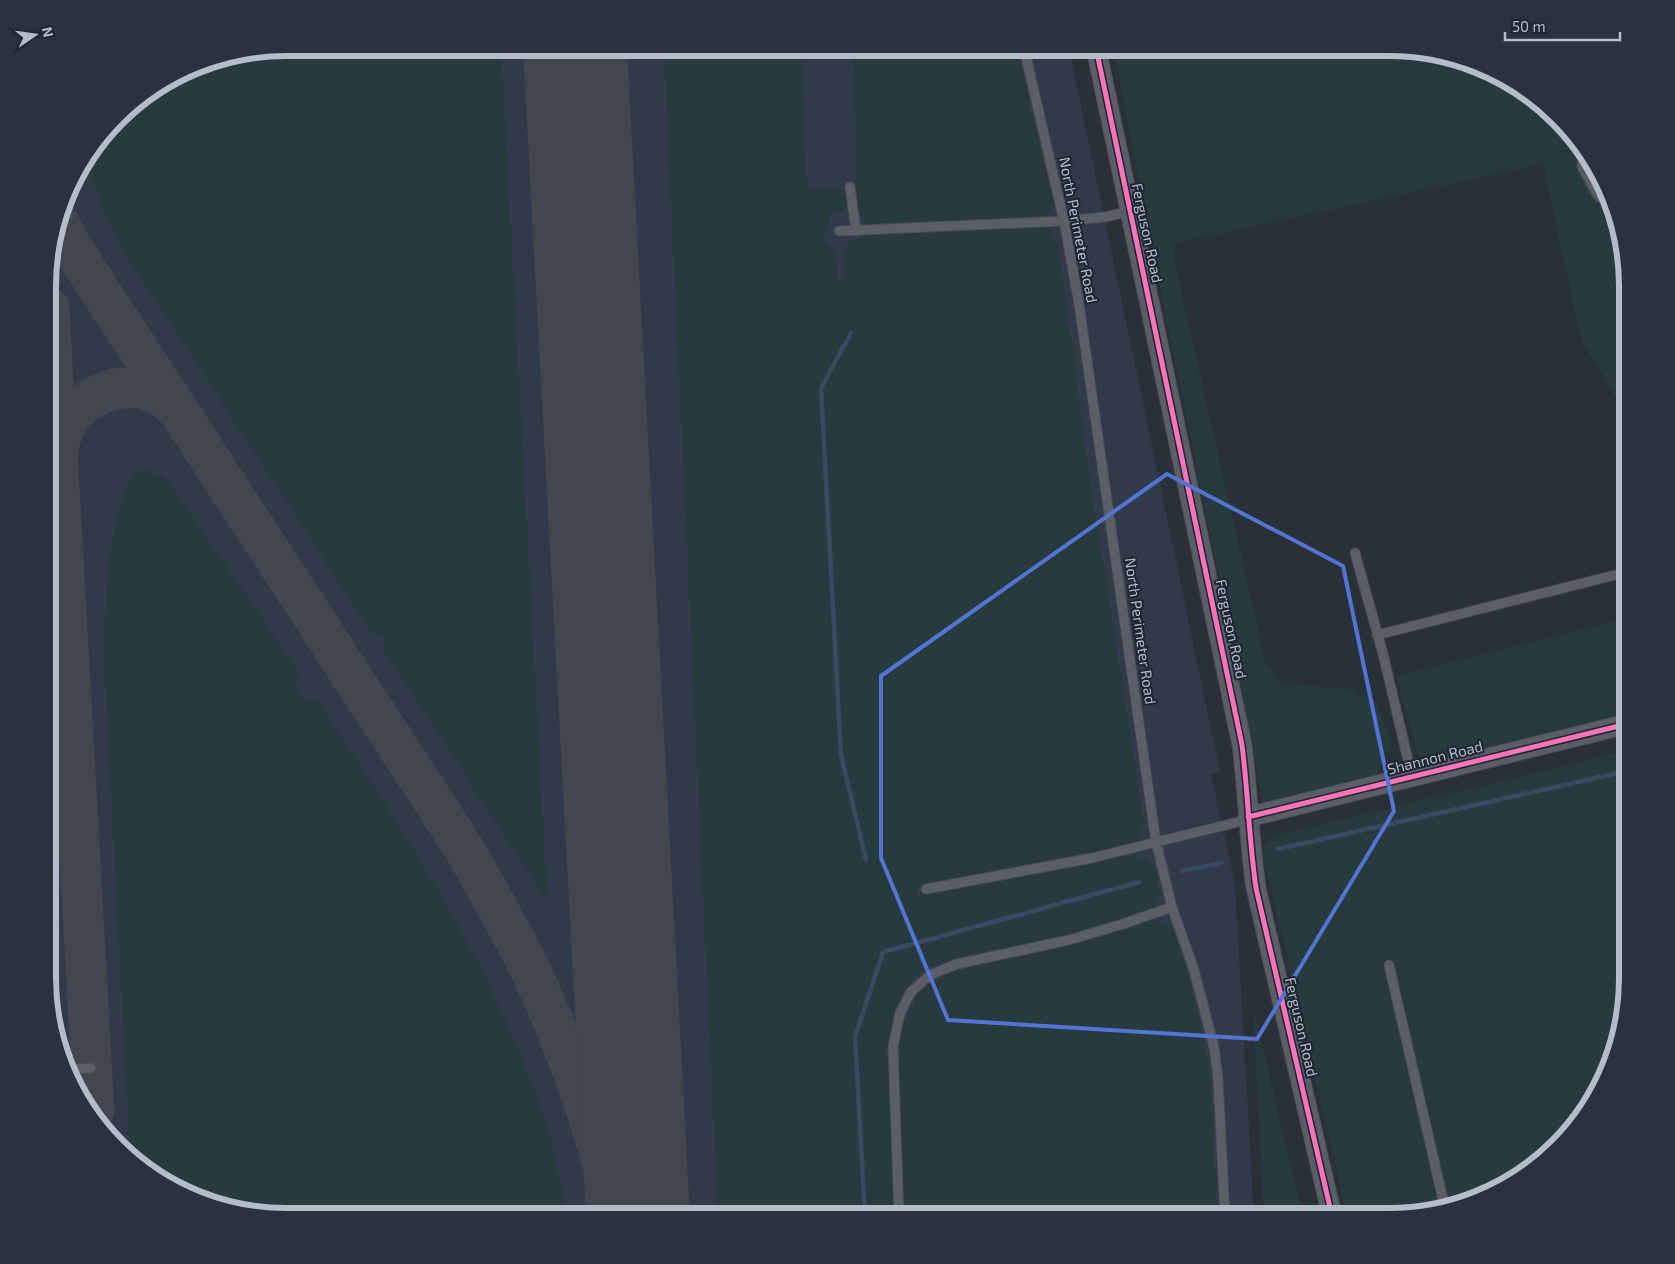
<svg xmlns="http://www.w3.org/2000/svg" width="1675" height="1264" font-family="'Exo 2',sans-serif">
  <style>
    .airport { fill: #313a48 }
    .green { fill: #273a3e }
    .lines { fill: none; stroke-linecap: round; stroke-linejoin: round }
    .stream { stroke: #384963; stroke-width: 4.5 }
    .taxiway { stroke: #42464e; stroke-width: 41 }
    .runway { stroke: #42464e; stroke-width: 104 }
    .lane-casing { stroke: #484c53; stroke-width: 11 }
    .street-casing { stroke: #484c53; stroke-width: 21 }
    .secondary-casing { stroke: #484c53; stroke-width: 29 }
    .lane { stroke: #5a5e66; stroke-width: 9 }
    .street { stroke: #5a5e66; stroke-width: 19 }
    .secondary { stroke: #595d64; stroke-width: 26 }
    .cycleway-casing { stroke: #1d2633; stroke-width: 8 }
    .cycleway { stroke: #fb73b8; stroke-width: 5 }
    .marked { fill: none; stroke: #5274d3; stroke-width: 4; stroke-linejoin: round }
    .labels { text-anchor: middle; stroke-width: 4; stroke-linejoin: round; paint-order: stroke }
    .street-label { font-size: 15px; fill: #b4bcc9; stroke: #1d2633 }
    .rim { fill: none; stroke: #b4bcc9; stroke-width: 6 }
  </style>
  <rect width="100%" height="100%" fill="#2a3038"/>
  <path class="airport" d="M287,48H1069L1220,772L1211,774L1235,884L1254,1216H271L195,1198L129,1157L72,1083L48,993L50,255L79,167L129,107L209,60Z"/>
  <path class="green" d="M287,48H501L547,901L384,650L386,640L383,636L372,633L123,250L101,203L85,161L129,107L209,60Z
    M664,48H800L807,189H847L848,210L832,212L823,242C840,251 836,265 838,282H845C844,263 839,244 860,236L1043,227L1049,229L1058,242L1089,475L1144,822L1139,837L1126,845L918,885V895L1127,856L1144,858L1152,864L1157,874L1160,895L1157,903L1150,910L1050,939L952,958L933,965L917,974L906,986L894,1015L888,1055L895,1216H718Z
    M853,48H1016L1054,205L1051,213L1043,216L874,226L864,221L858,210Z
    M1114,48H1404L1480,66L1546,107L1603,181L1627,286V416L1581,339L1543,164L1175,243L1174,260L1265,662L1283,684L1350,689L1375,701L1392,743L1374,779L1263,806C1218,552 1159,302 1114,48Z
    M144,469L162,476L176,492L298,672L294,687L301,699L319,702C398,825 482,946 532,1085C548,1127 562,1170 564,1216H271L195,1198L130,1158L104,658C105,620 106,485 144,469Z
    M1622,620L1627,650V717L1448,761H1430L1418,756L1396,676Z
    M1627,751V993L1609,1069L1568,1135L1494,1192L1388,1216H1347L1262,849L1272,836Z
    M48,885L57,1027L48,993Z
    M1150,920L1159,921L1173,930L1185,964L1205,1046L1210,1077L1217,1216H904L898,1056L902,1027L919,994L929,984L957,970L1063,947Z
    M1253,1008L1303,1216H1264Z"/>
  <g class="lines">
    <path class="stream" d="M851,333L821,388L841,755L866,860
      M1278,849L1627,771
      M1182,871L1222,863
      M865,1216L855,1037L883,952L1139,882"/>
    <path class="taxiway" d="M60,225L71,246L467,853C486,888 506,922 524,957C564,1038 595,1128 616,1216
      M49,308L94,1111
      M58,451C63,394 140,364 178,411"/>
    <path class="runway" d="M575,48L638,1216"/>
    <defs>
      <path id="lane" d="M1024,48L1064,221L1079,304L1156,842L1172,907L1194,970L1214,1047L1218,1078L1225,1216
        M850,187L856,231
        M839,231L1064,221L1105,217L1130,211
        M1355,553L1383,654L1412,777
        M1377,635L1627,572
        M926,889L1092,858L1242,821L1248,817
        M1389,965L1444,1204
        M68,1069L91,1068
        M899,1216L893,1047L900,1013L911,992L930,975L957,964L1069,940L1123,924L1172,907"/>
      <path id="street" d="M1096,48L1242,745C1248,792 1249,840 1256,888L1332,1216
        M1248,817L1627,724"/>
      <path id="secondary" d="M1591,165L1605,190"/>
    </defs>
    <use href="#lane" class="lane-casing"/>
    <use href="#street" class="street-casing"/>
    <use href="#secondary" class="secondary-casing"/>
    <use href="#lane" class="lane"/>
    <use href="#street" class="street"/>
    <use href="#secondary" class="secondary"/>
    <defs>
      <path id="cycleway" d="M1096,48L1242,745C1248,792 1249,840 1256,888L1332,1216
        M1248,817L1627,724"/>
    </defs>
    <use href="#cycleway" class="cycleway-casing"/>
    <use href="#cycleway" class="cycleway"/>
  </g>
  <path class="marked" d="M1167,474L1343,566L1394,811L1257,1039L948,1020L881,858V676Z"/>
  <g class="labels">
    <g class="street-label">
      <text transform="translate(1078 230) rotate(79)" y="5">North Perimeter Road</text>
      <text transform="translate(1147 233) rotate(78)" y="5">Ferguson Road</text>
      <text transform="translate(1231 629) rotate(78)" y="5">Ferguson Road</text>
      <text transform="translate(1140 631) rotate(82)" y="5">North Perimeter Road</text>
      <text transform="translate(1435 758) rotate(-14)" y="5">Shannon Road</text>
      <text transform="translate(1301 1027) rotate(77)" y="5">Ferguson Road</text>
    </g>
  </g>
  <path d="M0 0H1675V1264H0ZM286 56H1389A230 230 0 0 1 1619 286V978A230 230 0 0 1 1389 1208H286A230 230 0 0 1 56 978V286A230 230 0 0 1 286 56Z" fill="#29323f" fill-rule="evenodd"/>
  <path class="rim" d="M286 56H1389A230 230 0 0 1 1619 286V978A230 230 0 0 1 1389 1208H286A230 230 0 0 1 56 978V286A230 230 0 0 1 286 56Z"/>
  <g transform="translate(35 35) rotate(77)" stroke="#1d2633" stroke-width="4" paint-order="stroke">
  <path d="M0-4L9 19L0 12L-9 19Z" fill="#b4bcc9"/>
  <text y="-8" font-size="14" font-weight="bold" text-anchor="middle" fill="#b4bcc9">N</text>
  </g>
  <path d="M1505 32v8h115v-8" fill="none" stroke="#b4bcc9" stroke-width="2.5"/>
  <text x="1512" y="32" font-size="15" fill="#b4bcc9" stroke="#1d2633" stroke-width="4" paint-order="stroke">50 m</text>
</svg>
